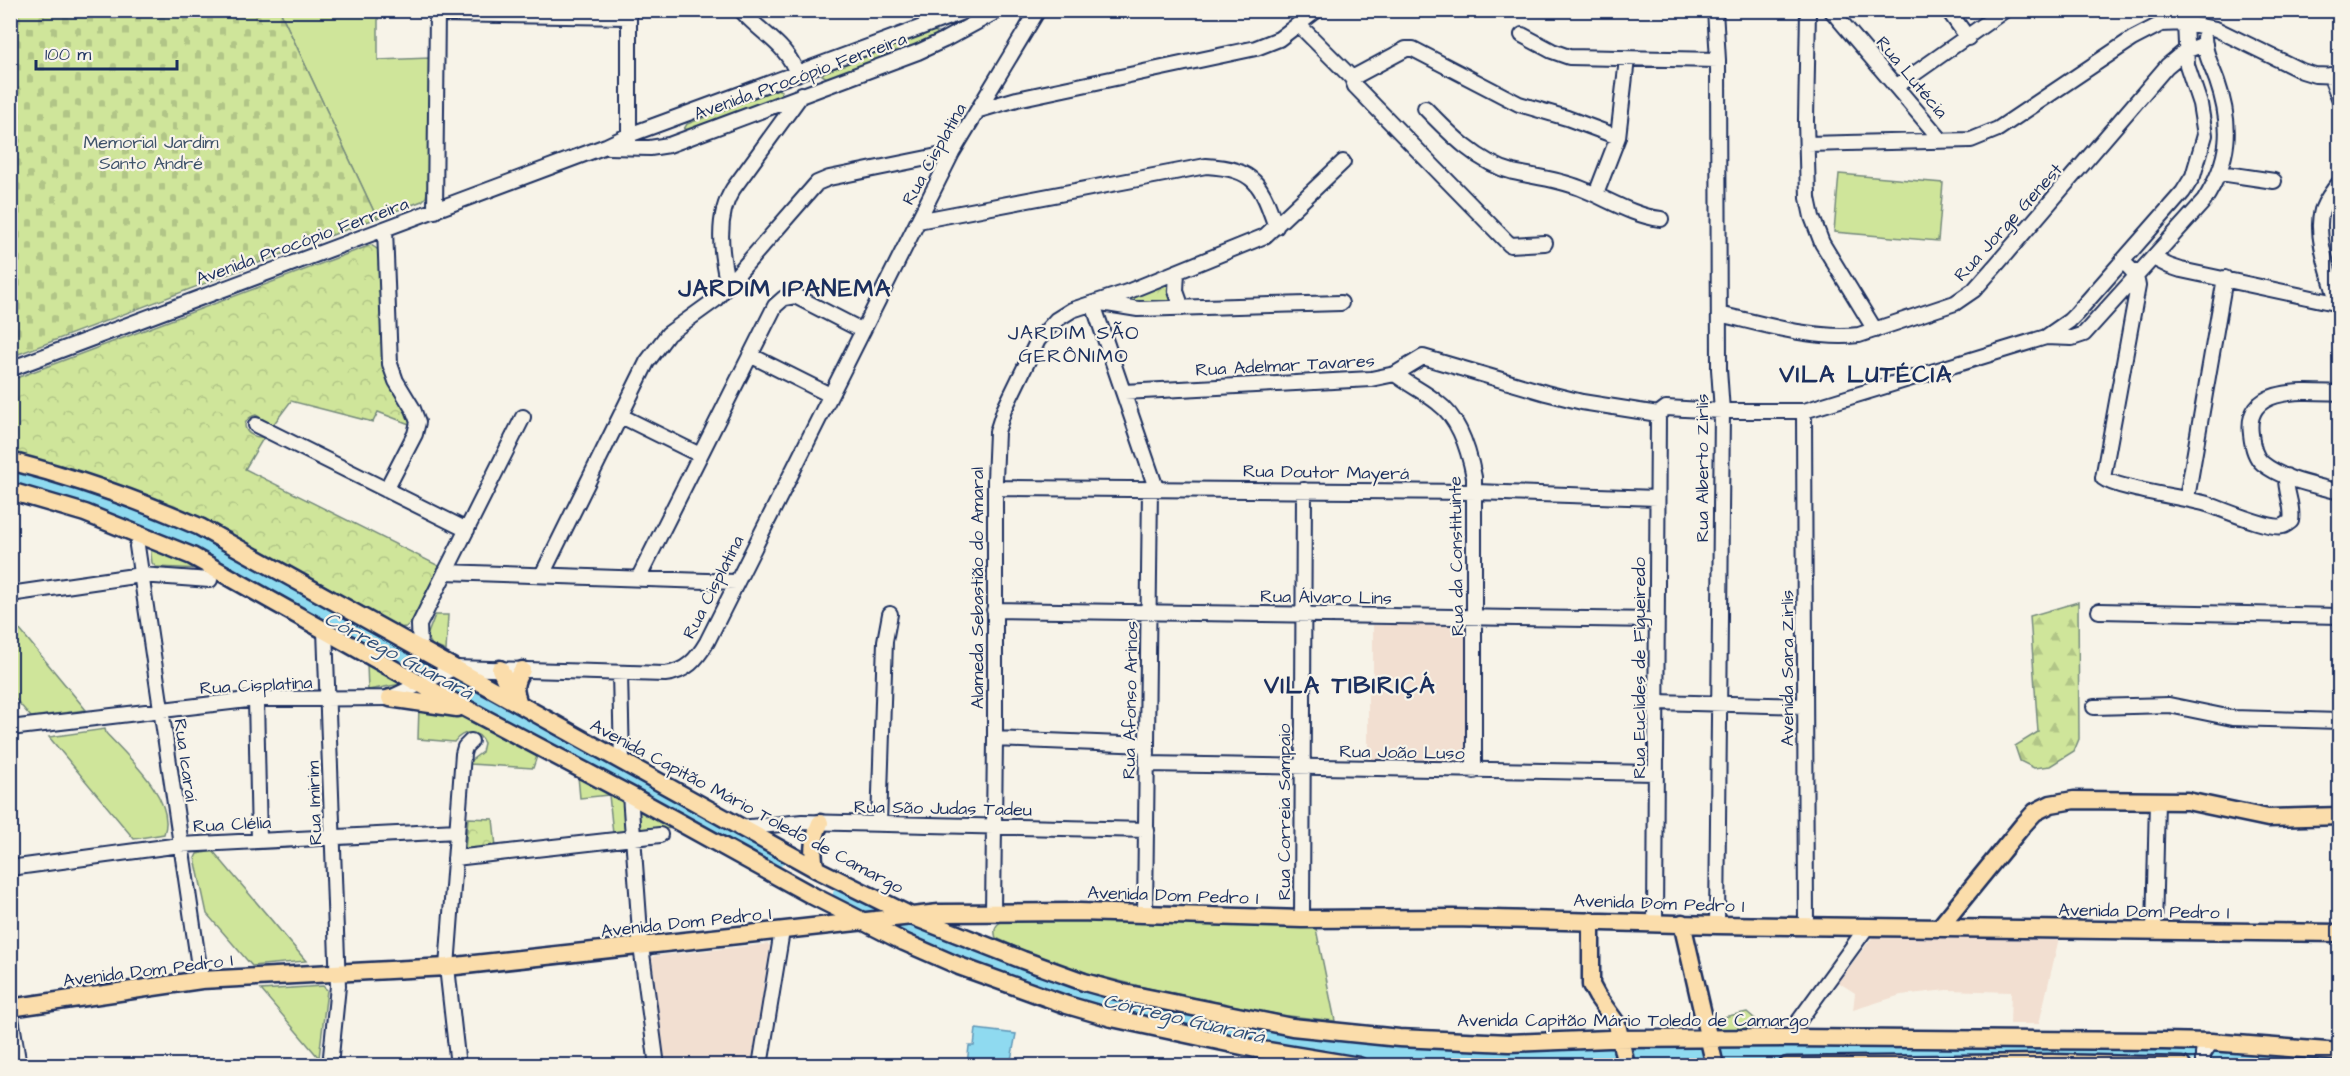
<svg xmlns="http://www.w3.org/2000/svg" width="2350" height="1076" font-family="'Architects Daughter',sans-serif">
  <style>
    .built { fill: #f2dfd1 }
    .green { fill: #cfe59a; stroke: #758a7c; stroke-width: 1.5 }
    .forest { fill: url(#forest-firs); stroke: #758a7c; stroke-width: 1.5 }
    .cemetery { fill: url(#cemetery-stones); stroke: #758a7c; stroke-width: 1.5 }
    .park { fill: url(#park-crowns); stroke: #758a7c; stroke-width: 1.5 }
    .water { fill: #8fdaf0; stroke: #6196b6; stroke-width: 1.5 }
    .lines { fill: none; stroke-linecap: round; stroke-linejoin: round }
    .river { stroke: #8fdaf0; stroke-width: 16 }
    .minor-casing { stroke: #1b2f5e; stroke-width: 18 }
    .major-casing { stroke: #1b2f5e; stroke-width: 21 }
    .minor { stroke: #f7f3e8; stroke-width: 14 }
    .major { stroke: #fbddab; stroke-width: 16 }
    .labels { text-anchor: middle; stroke-width: 4.5; stroke-linejoin: round; paint-order: stroke }
    .street-label { font-size: 18px; fill: #1b2f5e; stroke: #f7f3e8 }
    .park-label { font-size: 18px; fill: #3f536a; stroke: #f7f3e8 }
    .neighbourhood-label { font-size: 20px; letter-spacing: 1.5px; fill: #1b2f5e; stroke: #f7f3e8 }
    .water-label { font-size: 20px; font-style: italic; fill: #32517b; stroke: #f7f3e8 }
    .district-label { font-size: 24px; font-weight: bold; letter-spacing: 1.5px; fill: #1b2f5e; stroke: #f7f3e8 }
  </style>
  <defs>
    <pattern id="forest-firs" width="22" height="20" patternUnits="userSpaceOnUse" patternTransform="scale(1.5)"><rect width="22" height="20" fill="#cfe59a"/><path d="M5 1l3.5 6h-7zM16 11l3.5 6h-7z" fill="#b1c587"/></pattern>
    <pattern id="cemetery-stones" width="16" height="16" patternUnits="userSpaceOnUse" patternTransform="scale(1.5)"><rect width="16" height="16" fill="#cfe59a"/><path d="M2 7V4a2 2 0 0 1 4 0v3zM10 15v-3a2 2 0 0 1 4 0v3z" fill="#b1c587"/></pattern>
    <pattern id="park-crowns" width="20" height="18" patternUnits="userSpaceOnUse" patternTransform="scale(1.5)"><rect width="20" height="18" fill="#cfe59a"/><path d="M2 6a3 3 0 1 1 6 0M12 15a3 3 0 1 1 6 0" fill="none" stroke="#b1c587"/></pattern>
  </defs>
  <rect width="100%" height="100%" fill="#f7f3e8"/>
  <filter id="ink" filterUnits="userSpaceOnUse"><feTurbulence type="fractalNoise" baseFrequency=".0167" numOctaves="2"/><feDisplacementMap in="SourceGraphic" scale="12" xChannelSelector="R" yChannelSelector="G"/><feConvolveMatrix kernelMatrix="1 2 1 2 8 2 1 2 1" color-interpolation-filters="sRGB"/></filter>
  <g filter="url(#ink)">
    <path class="built" d="M1373,625H1464L1467,627V763L1368,764V693L1373,692Z
      M1874,935L2059,938L2039,1024H2010L2011,992L1947,990L1901,995L1853,1010L1855,993L1838,982Z
      M768,944L770,946L751,1065H664L652,959L654,956Z"/>
    <path class="green" d="M280,11H378V60L430,58L428,188L426,197L422,201L377,218Z
      M933,31L937,32L936,36L916,47L827,78L822,75L824,72Z
      M777,89L782,91L780,96L689,130L684,129L687,124Z
      M1839,174L1943,183L1938,241L1834,232Z
      M150,545L204,569L156,567L152,563Z
      M435,615H448L446,651L432,645L427,636Z
      M10,618L86,710L31,717L11,694Z
      M367,664L401,684L368,690Z
      M419,706L464,716L537,756L533,768L470,764V761L482,752L484,743C478,729 463,730 454,742L418,739Z
      M105,729L106,733C127,756 177,800 164,834L134,839L49,737Z
      M578,776L674,828L613,834L609,795L580,798Z
      M213,851L306,961L252,966L207,914L195,858L197,854Z
      M1014,919L1315,924L1335,1021L1280,1015L1147,988L1076,970L1034,955L996,938C991,923 1003,920 1014,919Z
      M323,986L327,990L319,1058L261,990Z
      M1747,1012L1768,1030L1717,1031L1714,1030L1709,1020Z"/>
    <path class="forest" d="M2078,602L2079,739L2074,751L2050,766L2034,768L2020,761L2015,746L2038,732L2030,616Z"/>
    <path class="cemetery" d="M11,10L280,11L377,218L11,357Z"/>
    <path class="park" d="M371,245L380,251L386,363L411,417L412,425L378,412L373,422L291,401L273,425L256,415C237,420 245,439 264,437L245,469L439,566L412,621L406,627L397,628L209,525L17,456L11,449V380Z
      M1169,280L1171,302L1129,303L1127,300Z
      M468,818L493,819L496,847L465,850Z"/>
    <path class="water" d="M976,1029L1016,1034L1010,1065H967L969,1046H974Z"/>
    <g class="lines">
      <path class="river" d="M10,476L71,493L120,510L195,544L451,685L650,789L777,859
        M841,894L892,921L1032,978L1135,1011L1297,1043L1374,1051L1473,1056L2017,1051L2186,1052L2340,1064"/>
      <defs>
        <path id="minor" d="M629,10V143
          M741,10C761,34 787,44 797,74
          M1715,10L1718,60L1719,369L1722,411L1717,925
          M1808,10L1806,120L1808,198L1812,217L1822,243L1875,330
          M1831,10L1942,141
          M1948,10L1968,38
          M437,14L629,17
          M1299,25L1352,78L1406,49H1413L1519,104L1567,118L1618,137
          M1522,35L1552,51L1569,57L1718,60
          M2330,75L2340,100
          M1352,78L1355,86L1510,245L1545,243
          M1897,86L2005,10
          M1425,108C1449,133 1478,163 1513,172C1536,177 1558,179 1580,188C1606,198 1633,216 1661,219
          M979,110L1017,99L1256,48L1279,39L1317,10
          M1807,144L1971,140L1998,129L2132,39L2161,24L2185,23L2216,29L2302,71L2315,75L2340,76
          M608,147L650,148L669,145L918,52L944,40L999,10
          M2220,173L2274,181
          M1596,194L1618,137L1627,59
          M435,211L437,10
          M918,221L1206,166C1256,169 1261,184 1276,227
          M385,229L390,364L396,381L413,409L418,422L415,434L386,490
          M2153,258L2169,266L2181,270L2340,304
          M2122,261C2131,269 2136,273 2138,286L2103,478C2117,489 2183,497 2207,504C2222,509 2270,530 2283,526C2284,526 2290,522 2291,521C2294,506 2285,492 2286,476
          M1177,272L1176,291L1182,308
          M728,286C721,255 715,217 733,189L802,94
          M1101,303L1138,309L1341,303
          M1093,304L1156,488
          M2338,304C2331,278 2314,236 2322,210C2326,200 2333,190 2340,182
          M1719,314C1764,324 1812,340 1859,335L1955,303L1974,290L1997,264L2167,66L2185,51L2205,44
          M2046,337L2072,338L2084,334L2204,201C2230,160 2233,127 2217,81C2212,67 2204,52 2204,37
          M750,355L830,395
          M10,369L606,146L629,135L968,10
          M1395,374C1409,385 1425,392 1438,403C1460,419 1469,451 1474,477V771
          M1124,392L1371,379L1395,374L1423,357L1546,393L1582,402L1658,414L1666,408L1722,411H1804L2046,337L2069,321L2076,314L2183,192L2193,176L2205,135L2200,104L2187,65L2185,23
          M2340,393C2308,392 2244,384 2251,434C2252,444 2254,456 2262,463C2283,480 2314,485 2340,492
          M1804,411L1806,926
          M621,416L700,455
          M256,425L467,530
          M995,488L1476,492L1657,498
          M2187,498L2225,278
          M137,546L201,980
          M445,572L736,582
          M542,575L647,362L668,334L715,300L817,183L829,178L952,153
          M639,577L775,306L784,298L795,296L863,331
          M10,594L141,575L210,580
          M994,610L1657,620
          M2099,611L2340,616
          M325,630L338,986L330,1066
          M420,649L419,625L523,417
          M620,673L622,762
          M256,699L259,841
          M1656,702L1805,706
          M2094,707L2169,705L2232,718L2340,721
          M10,728L256,699L390,698L454,668L665,674C686,672 697,659 707,642L952,153L1038,10
          M995,739L1147,745
          M1147,764L1656,773
          M630,795L641,946L657,1066
          M879,824L885,641L890,614
          M739,828L802,822L1147,830
          M455,858L660,835
          M10,868L180,845L457,831
          M993,912L995,739V480L997,432L1004,410L1038,340L1056,320L1072,310L1127,292L1265,236L1343,162
          M1145,913L1150,488
          M1302,919L1304,490
          M1655,923L1658,414
          M2154,931L2157,800
          M10,1011L19,1066
          M1798,1022L1867,927
          M458,1066L447,967L463,754L465,747L471,741
          M760,1066L782,931
          M2203,1066V1054L2211,1042"/>
        <path id="major" d="M10,461C76,478 139,500 200,527L816,869L909,915L1023,960L1084,982L1124,993L1292,1027L1399,1038L1509,1043L1609,1039L1791,1038L2162,1041L2211,1042L2340,1052
          M10,491L85,513L192,556L420,684L630,795L813,896L904,942L959,966L1067,1005L1112,1018L1256,1049L1359,1066
          M500,669L514,699
          M390,698L457,708
          M519,704C514,690 513,683 522,670
          M816,869C811,852 813,839 820,823
          M1591,921V985L1597,996L1617,1024L1626,1066
          M1682,923L1715,1066
          M1940,927L2023,825L2035,812L2051,804L2074,800L2187,801L2268,818L2340,816
          M10,1008L201,980L447,967L939,913L1079,912L1302,919L1453,918L1717,925L2340,933
          M1787,1066L2051,1063L2182,1066"/>
      </defs>
      <use href="#minor" class="minor-casing"/>
      <use href="#major" class="major-casing"/>
      <use href="#minor" class="minor"/>
      <use href="#major" class="major"/>
    </g>
  </g>
  <g class="labels">
    <g class="street-label">
      <text transform="translate(800 76) rotate(-20)" y="6">Avenida Procópio Ferreira</text>
      <text transform="translate(1912 77) rotate(50)" y="6">Rua Lutécia</text>
      <text transform="translate(934 154) rotate(-61)" y="6">Rua Cisplatina</text>
      <text transform="translate(2008 222) rotate(-48)" y="6">Rua Jorge Genest</text>
      <text transform="translate(302 241) rotate(-20)" y="6">Avenida Procópio Ferreira</text>
      <text transform="translate(1285 365) rotate(-3)" y="6">Rua Adelmar Tavares</text>
      <text transform="translate(1702 468) rotate(-90)" y="6">Rua Alberto Zirlis</text>
      <text transform="translate(1326 472) rotate(1)" y="6">Rua Doutor Mayerá</text>
      <text transform="translate(1456 556) rotate(-91)" y="6">Rua da Constituinte</text>
      <text transform="translate(713 587) rotate(-63)" y="6">Rua Cisplatina</text>
      <text transform="translate(977 588) rotate(-90)" y="6">Alameda Sebastião do Amaral</text>
      <text transform="translate(1326 597) rotate(1)" y="6">Rua Álvaro Lins</text>
      <text transform="translate(1639 668) rotate(-90)" y="6">Rua Euclides de Figueiredo</text>
      <text transform="translate(1787 668) rotate(-90)" y="6">Avenida Sara Zirlis</text>
      <text transform="translate(256 685) rotate(-3)" y="6">Rua Cisplatina</text>
      <text transform="translate(1130 700) rotate(-89)" y="6">Rua Afonso Arinos</text>
      <text transform="translate(1402 752) rotate(1)" y="6">Rua João Luso</text>
      <text transform="translate(186 760) rotate(82)" y="6">Rua Icaraí</text>
      <text transform="translate(314 803) rotate(-92)" y="6">Rua Imirim</text>
      <text transform="translate(747 806) rotate(28)" y="6">Avenida Capitão Mário Toledo de Camargo</text>
      <text transform="translate(943 808) rotate(1)" y="6">Rua São Judas Tadeu</text>
      <text transform="translate(1284 812) rotate(-90)" y="6">Rua Correia Sampaio</text>
      <text transform="translate(232 824) rotate(-3)" y="6">Rua Clélia</text>
      <text transform="translate(1173 895) rotate(2)" y="6">Avenida Dom Pedro I</text>
      <text transform="translate(1659 903) rotate(2)" y="6">Avenida Dom Pedro I</text>
      <text transform="translate(2144 911) rotate(1)" y="6">Avenida Dom Pedro I</text>
      <text transform="translate(686 922) rotate(-6)" y="6">Avenida Dom Pedro I</text>
      <text transform="translate(148 970) rotate(-7)" y="6">Avenida Dom Pedro I</text>
      <text x="1633" y="1026">Avenida Capitão Mário Toledo de Camargo</text>
    </g>
    <g class="park-label">
      <text x="151" y="148">Memorial Jardim<tspan x="151" dy="21">Santo André</tspan></text>
    </g>
    <g class="neighbourhood-label">
      <text x="1074" y="339">JARDIM SÃO<tspan x="1074" dy="23">GERÔNIMO</tspan></text>
    </g>
    <g class="water-label">
      <text transform="translate(399 655) rotate(28)" y="7">Córrego Guarará</text>
      <text transform="translate(1184 1018) rotate(13)" y="7">Córrego Guarará</text>
    </g>
    <g class="district-label">
      <text x="785" y="296">JARDIM IPANEMA</text>
      <text x="1866" y="382">VILA LUTÉCIA</text>
      <text x="1350" y="693">VILA TIBIRIÇÁ</text>
    </g>
  </g>
  <rect width="2350" height="1076" fill="none" stroke="#f7f3e8" stroke-width="36"/>
  <rect x="18" y="18" width="2314" height="1040" fill="none" stroke="#1b2f5e" stroke-width="2" filter="url(#ink)"/>
  <path d="M36 60v9h141v-9" fill="none" stroke="#1b2f5e" stroke-width="3"/>
  <text x="45" y="60" font-size="18" fill="#1b2f5e" stroke="#f7f3e8" stroke-width="4.5" paint-order="stroke">100 m</text>
</svg>
